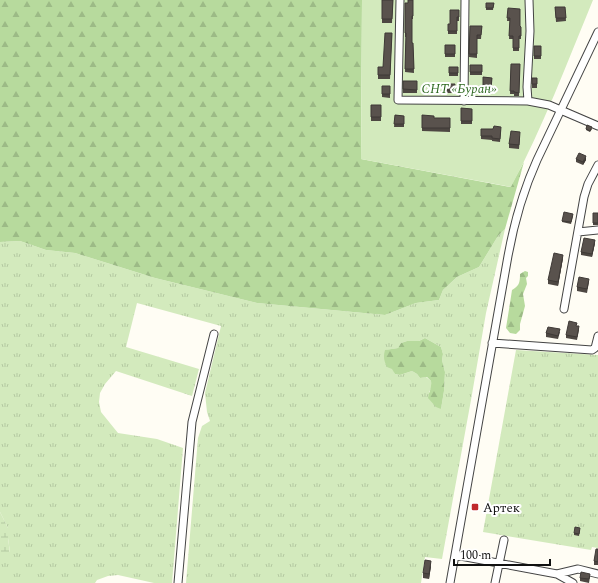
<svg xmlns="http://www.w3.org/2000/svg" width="598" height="583" font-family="Spectral,serif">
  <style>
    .grass { fill: url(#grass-tufts); fill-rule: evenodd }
    .forest { fill: url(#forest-firs) }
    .wetland { fill: url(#wetland-marsh) }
    .park { fill: #d3eabd }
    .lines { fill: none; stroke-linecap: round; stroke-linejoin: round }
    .minor-casing { stroke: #444; stroke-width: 9 }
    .minor { stroke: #fff; stroke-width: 7 }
    .wall { fill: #4d4742 }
    .shaded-wall { fill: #3e3936 }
    .building { fill: #59524d; stroke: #3e3936 }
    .poi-dot { fill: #c0292d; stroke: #fff; stroke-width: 1.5 }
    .labels { text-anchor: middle; stroke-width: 4; stroke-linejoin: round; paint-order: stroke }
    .park-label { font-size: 13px; font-style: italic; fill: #2e6920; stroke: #fff }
    .poi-label { font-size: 13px; fill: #111; stroke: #fff; text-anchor: start }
  </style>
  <defs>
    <pattern id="grass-tufts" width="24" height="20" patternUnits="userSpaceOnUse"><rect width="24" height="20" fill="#d3eabd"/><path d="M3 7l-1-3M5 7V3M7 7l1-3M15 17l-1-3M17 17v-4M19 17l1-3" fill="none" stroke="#b4c8a1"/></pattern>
    <pattern id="forest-firs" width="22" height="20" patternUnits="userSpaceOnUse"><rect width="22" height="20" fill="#b7da9d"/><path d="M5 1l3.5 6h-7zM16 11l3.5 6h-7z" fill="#9cba86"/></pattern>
    <pattern id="wetland-marsh" width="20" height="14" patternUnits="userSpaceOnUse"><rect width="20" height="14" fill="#d3eabd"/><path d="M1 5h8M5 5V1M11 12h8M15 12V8" fill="none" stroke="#b4c8a1"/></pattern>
  </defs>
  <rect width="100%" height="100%" fill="#fffdf4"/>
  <path class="grass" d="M505,229L486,313L471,400L442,559L425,557L421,583H186L198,438L202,426L210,421L207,412L205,393L221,326L137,303L126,347L199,369L192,396L116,371L105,384L100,393L99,402L101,412L118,433L157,439L183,448L172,583H154L118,575L108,576L97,580L95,583H0V553L10,552L8,538V528L0,512V242L20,241L46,250L75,253L155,278L257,303L385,315L416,303L439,300L443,290L457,277L479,267L498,236ZM425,338L441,347L443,354L442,360L445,372L444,391L441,409L429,392L432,387L431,381L426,377L420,378L417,374L412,371L400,375L395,374L386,350L398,348L401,343L407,341H419Z
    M516,350L598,355V548L592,547L591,550L483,532Z"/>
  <path class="forest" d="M0,0H362L361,159L510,187L524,162L505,229L498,236L479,267L457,277L443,290L439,300L416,303L385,315L257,303L155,278L75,253L46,250L20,241L0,242Z
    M525,271L528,272V276L526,278L527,284L523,294L525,306L520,324V330L516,334L510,333L506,328L510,303L512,290C519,286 520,283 520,274Z
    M425,338L441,347L443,354L442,360L445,372L444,391L441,409L436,407L428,398C429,392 432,388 431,381L427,377L420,378L417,374L412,371L400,375L395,374L392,369L387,367C384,361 383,357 385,350L398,348L401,343L407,341H419Z"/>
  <path class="wetland" d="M0,512L8,528V538L10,553H0Z"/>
  <path class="park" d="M362,0H593C567,63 543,127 511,187L361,159Z"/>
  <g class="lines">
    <defs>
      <path id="minor" d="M400,0L398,100L528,101L549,105L598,126
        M464,101L465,0
        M528,101L527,87L530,31L529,0
        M578,232L598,230
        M564,309L584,197L588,184L598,165
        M492,343L592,350L595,348L598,336
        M455,555L557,574L573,583
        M557,574L578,569L598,574
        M178,583L192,422L214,334
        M450,583L508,256C514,223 523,191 537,160L598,32
        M495,583L504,540"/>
    </defs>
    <use href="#minor" class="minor-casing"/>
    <use href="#minor" class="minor"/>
  </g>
  <path class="wall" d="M382,0H393L392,23H382Z
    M408,0H415H413V19H412V43H413L414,73L405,72L406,37H405V3H408Z
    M486,3H494L493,10H486Z
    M555,7H565L566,21L556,22Z
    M508,8L520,27L521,30V39H519V51H513V39H509L510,21H507Z
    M459,10V21H457V34H448V24H450Z
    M470,26H482L481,39H477V58L469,57Z
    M392,33L390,79H378V67H383Z
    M445,45H455V57H445Z
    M534,46H541V59H534Z
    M511,64H520L519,96H514V94H510Z
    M470,65H482V75H470Z
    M449,67H458V76H449Z
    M483,77L492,78L491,92L483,91Z
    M537,78V88H532V84Z
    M403,81H417V93H403Z
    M446,84H455L454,93H446Z
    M382,86H390V98L382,97Z
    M371,105H381V121H371Z
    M461,108L472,109V124H461Z
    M395,115L404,116V127H394Z
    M422,115L434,118H450V132L422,131Z
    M481,129L501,130L500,142L492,141V140L481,139Z
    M586,129H592L590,132L586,130Z
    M520,136L519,149L509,148V144Z
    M576,159L586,160L583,165L576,162Z
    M593,213H598V225H593Z
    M573,216L571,224L562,222V221Z
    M595,243L592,257L581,255V252Z
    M563,258L558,286L548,284V280Z
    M589,282L587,293L577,291V287Z
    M577,326L579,330L577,340L566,338V335Z
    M560,332L558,339L546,337V333Z
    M580,530L579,536L574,535V533Z
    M598,549V565H594V561Z
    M431,566L429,579L423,578V573Z
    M590,577L589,583L580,581V578Z"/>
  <path class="shaded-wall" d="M586,156V160L583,165V162Z
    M595,240V243L592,257V254Z
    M563,255V258L558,286V282Z
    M431,561V566L429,579V574Z"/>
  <path class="building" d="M382,0H393L392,19H382Z
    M408,0H413V16H412V43H413L414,69H405L406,33H405V3H408Z
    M486,3H494L493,8H486Z
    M555,7H565L566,18H556Z
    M508,8L520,9V26L521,27V36H519V48H513V36H509L510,18H507Z
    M450,10H459V17H457V31H448V24H450Z
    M470,26H482L481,35H477V54H469Z
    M385,33H392L390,75H378V67H383Z
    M445,45H455V54H445Z
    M534,46H541V56H534Z
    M511,64H520L519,93L514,92V91H510Z
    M470,65H482V72H470Z
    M449,67H458V73H449Z
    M483,77L492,78L491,88H483Z
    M532,78H537V84H532Z
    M403,81H417V90L403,89Z
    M446,84H455L454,90H446Z
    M382,86H390V94H382Z
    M371,105H381V117H371Z
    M461,108L472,109V121H461Z
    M395,115L404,116V124H394Z
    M422,115L434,116V118H450V128H422Z
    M587,125L592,127L590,131L586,129Z
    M494,126L501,127L500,139L492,138V136H481V129H493Z
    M511,131L520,132L519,145L509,144Z
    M579,153L586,156L583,162L576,159Z
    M564,212L573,214L571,222L562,221Z
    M593,213H598V223H593Z
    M584,238L595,240L592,254L581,252Z
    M554,253L563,255L558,282L548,280Z
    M579,277L589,279L587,289L577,287Z
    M569,321L577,323L576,326H579L577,337L566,335Z
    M548,327L560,329L558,336L546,333Z
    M575,527L580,528L579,534L574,533Z
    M596,549H598V562L594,561Z
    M425,560L431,561L429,574L423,573Z
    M581,572L590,574L589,579L580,578Z"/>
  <rect class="poi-dot" x="471" y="503" width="8" height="8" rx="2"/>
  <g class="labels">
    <g class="park-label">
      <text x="459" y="93">СНТ «Буран»</text>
    </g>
    <g class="poi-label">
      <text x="483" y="512">Артек</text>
    </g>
  </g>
  <path d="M454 559v6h96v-6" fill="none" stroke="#111111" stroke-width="2"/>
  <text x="460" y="559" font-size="12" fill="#111111" stroke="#ffffff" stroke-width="3" paint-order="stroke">100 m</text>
</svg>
